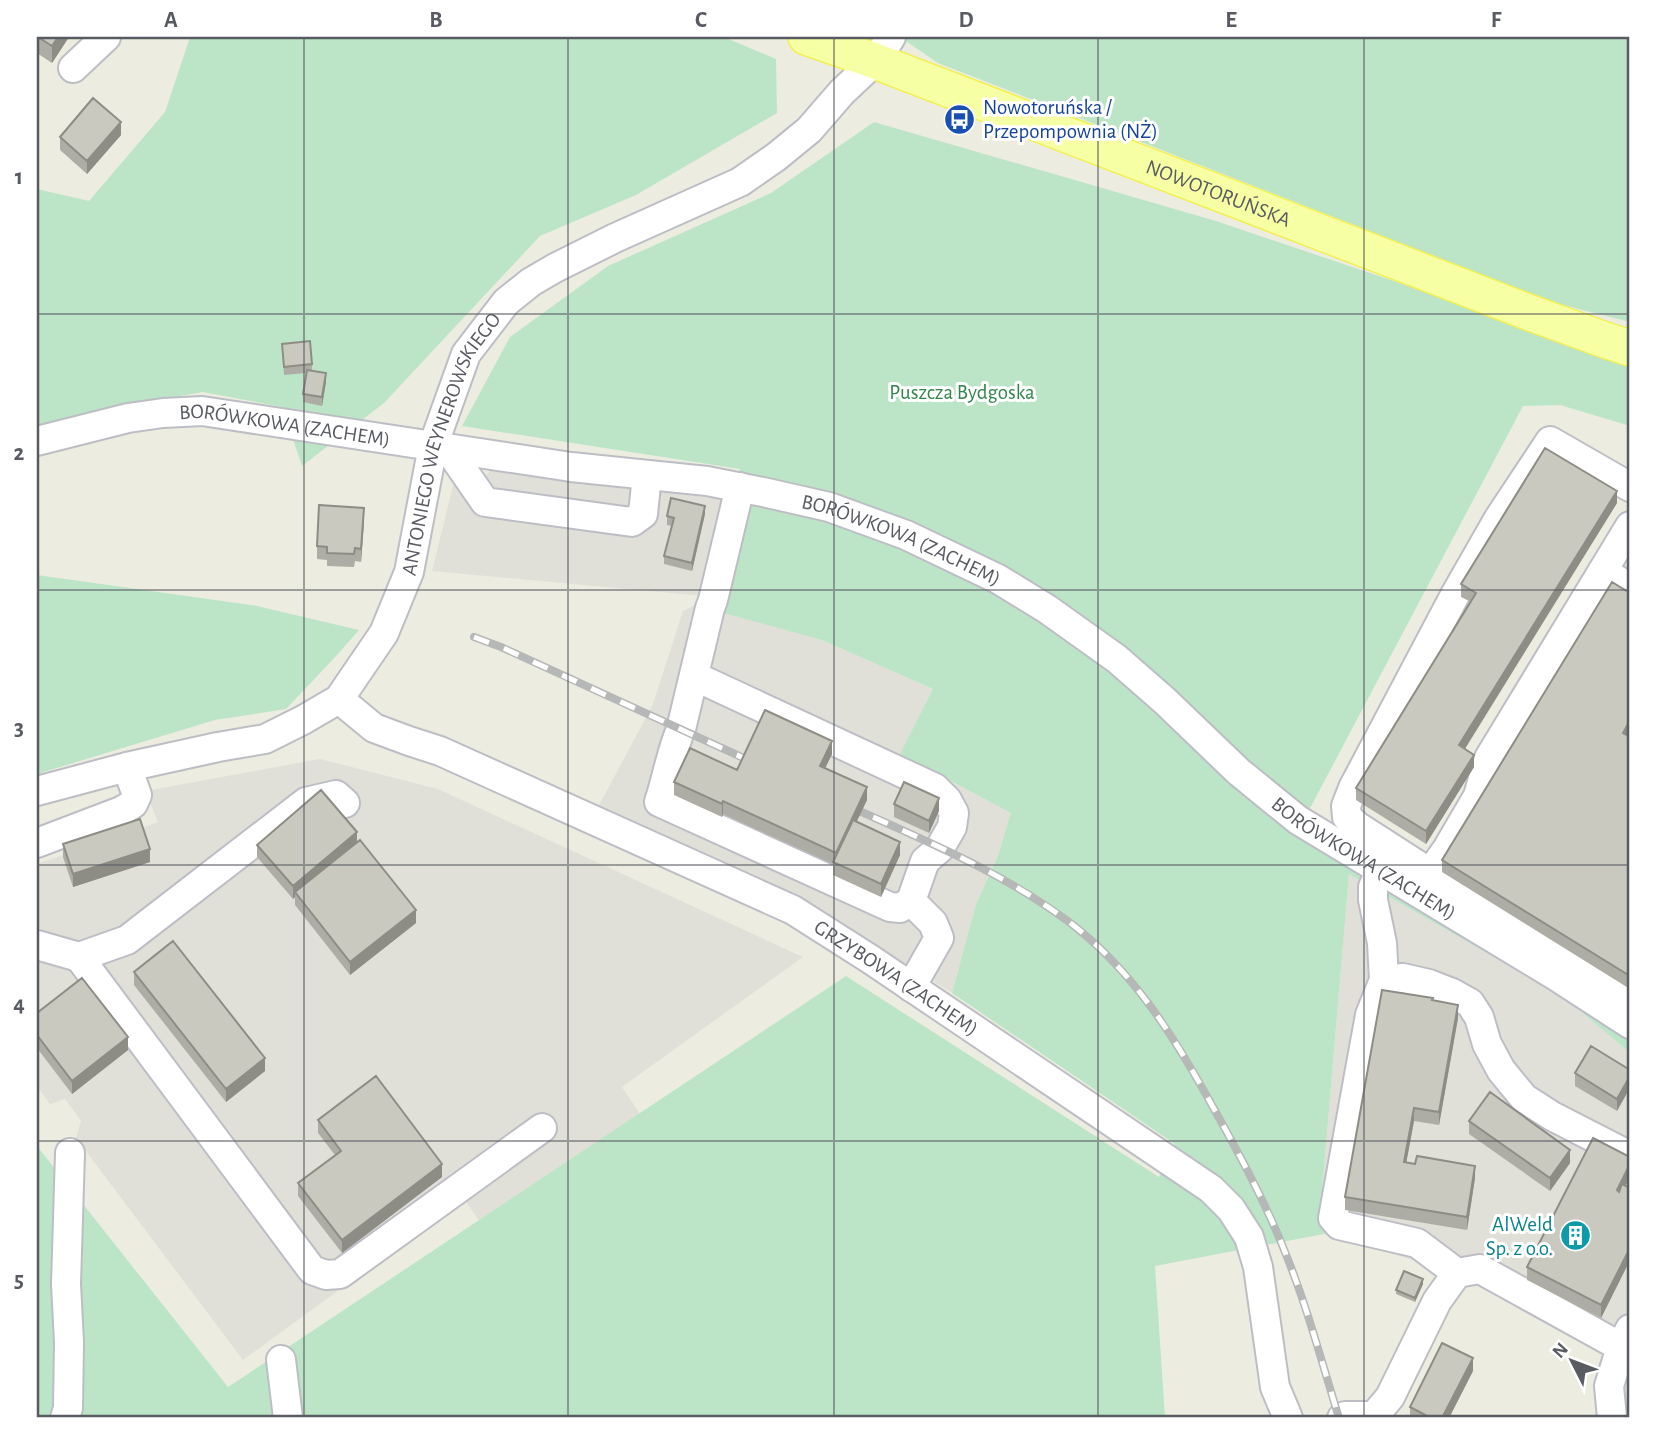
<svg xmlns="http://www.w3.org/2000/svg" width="1667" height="1455" font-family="'Alegreya Sans',sans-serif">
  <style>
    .industrial { fill: #e0e0d8 }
    .green { fill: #bce5c7 }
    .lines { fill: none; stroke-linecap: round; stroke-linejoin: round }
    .minor-casing { stroke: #bdbec5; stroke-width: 32 }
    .major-casing { stroke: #f3f053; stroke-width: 38 }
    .minor { stroke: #fff; stroke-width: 28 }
    .major { stroke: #f6ffa3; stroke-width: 35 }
    .rail-casing { stroke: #b6b7b7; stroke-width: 8 }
    .rail { stroke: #fff; stroke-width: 5; stroke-dasharray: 16; stroke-linecap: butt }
    .wall { fill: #adada5 }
    .shaded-wall { fill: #8d8d86 }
    .building { fill: #c9c9c0; stroke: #8d8d86; stroke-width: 2 }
    .grid { fill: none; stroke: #595b62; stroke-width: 2; stroke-opacity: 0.55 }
    .labels { text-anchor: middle; stroke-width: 6; stroke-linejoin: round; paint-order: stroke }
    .transit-label { font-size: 21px; fill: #164399; stroke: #fff; text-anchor: start }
    .street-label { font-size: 21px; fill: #595b62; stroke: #fff }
    .park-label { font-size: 21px; fill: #34864d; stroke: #fff }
    .culture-label { font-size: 21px; fill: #0d838f; stroke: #fff; text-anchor: end }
    .neatline { fill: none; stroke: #595b62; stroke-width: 2.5 }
    .grid-label { font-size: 23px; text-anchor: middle; font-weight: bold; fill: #595b62 }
  </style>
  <rect width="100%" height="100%" fill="#ecede0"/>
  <path class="industrial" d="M492,468L725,500L704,596L432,571L455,478L482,480Z
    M695,605L771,623L822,640L933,689L900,755L1012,813L998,856L976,904L952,993L829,916L597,809L653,704L683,611Z
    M320,759L438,789L803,957L622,1087L675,1167L517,1276L464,1199L243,1360L76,1138L81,1121L65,1099L50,1104L37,1086V864L158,822L145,791Z
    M1349,874L1564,997L1630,1053V1418H1594L1619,1353L1437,1267L1324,1234L1320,1215Z"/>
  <path class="green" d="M190,37H724L776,59L777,113L636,195L540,236L384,403L302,466L282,407L203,392L134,404L37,428V189L89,201L165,112Z
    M900,37H1630V322L1555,303L938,63Z
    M874,122L1216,221L1527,326L1630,355V426L1560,405L1523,406L1308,812L1630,1007V1053L1564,997L1349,874L1320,1215L1324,1234L1155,1266L1165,1418H37V1146L228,1387L846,976L1159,1177L1175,1144L952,993L976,904L998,856L1011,813L900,754L933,689L822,640L695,605L740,469L462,426L510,337L608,266L771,193Z
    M37,575L257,606L359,630L338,654L286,709L215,720L37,774Z"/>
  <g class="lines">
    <defs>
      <g id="minor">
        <path d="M73,68L106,37"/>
        <path id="s1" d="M37,441L128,418L163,413L202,411L571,467L707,481L763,492L829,507L906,535L998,579L1047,609L1117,659L1165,701L1239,772L1298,820L1556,976L1630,1024"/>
        <path d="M449,450L485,502L632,522L643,514L647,475"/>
        <path d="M1630,487L1550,441L1499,518L1455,595L1353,788L1346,806L1347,817L1357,826L1430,873L1447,849L1478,796L1489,758L1630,526"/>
        <path d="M1603,571L1630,588"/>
        <path d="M694,676L935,788L947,800L954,813L952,827L940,848L925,861L911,901L900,908L890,907L659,802C667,778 671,752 681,729L710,608L713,600L740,487"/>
        <path id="s2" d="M339,699L374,728L409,741L440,751L793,910L870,959L1211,1189L1231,1209L1249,1237L1258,1267L1275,1387L1288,1418"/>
        <path id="s3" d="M37,791L127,767L218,747L265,739L303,720L339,699L384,633L409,572L433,446L466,354L506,302L531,282L555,268L615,238L740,182L776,157L809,130L842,92L875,61L891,37"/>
        <path d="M37,843L121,811L133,804L137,795L127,767"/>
        <path d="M1381,870L1373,887V900L1382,943L1384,980L1370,1015L1333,1218L1339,1225L1417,1243L1457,1273"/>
        <path d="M1430,873L1557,949L1630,998"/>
        <path d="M911,901L933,923L939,938L911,987"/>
        <path d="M37,945L79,957L127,940L306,802L336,795L345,803"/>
        <path d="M79,957L312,1270L326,1275L340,1274L542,1128"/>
        <path d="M1384,980L1403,978L1429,984L1452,993L1470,1003L1479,1017L1487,1044L1501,1070L1524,1098L1552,1116L1630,1156"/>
        <path d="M281,1360L288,1418"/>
        <path d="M65,1418L68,1408L69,1342L66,1284L70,1153"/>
        <path d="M1342,1418L1345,1416H1374L1390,1397L1437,1301L1457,1273L1480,1269L1621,1347"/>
        <path d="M1612,1418L1609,1386L1621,1347L1630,1329"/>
      </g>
      <g id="major">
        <path id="s4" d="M806,37L875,61L1528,312L1605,340L1630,348"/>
      </g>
    </defs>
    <use href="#minor" class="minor-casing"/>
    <use href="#major" class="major-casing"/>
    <use href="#minor" class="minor"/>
    <use href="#major" class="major"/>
    <defs>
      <path id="rail" d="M474,637L501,647L761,766
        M844,804C921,839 1001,871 1069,922C1131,969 1172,1033 1209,1100C1237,1150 1264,1199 1285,1252C1307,1306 1322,1363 1339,1418"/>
    </defs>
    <use href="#rail" class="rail-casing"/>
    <use href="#rail" class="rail"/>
  </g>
  <path class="wall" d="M37,37H69L52,63L37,53Z
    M121,135L87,174L60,150V137Z
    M282,344L312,364V371L326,382L322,406L303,402V394L306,373L284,375Z
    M1617,503L1465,749L1474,767L1426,844L1356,800V788L1471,602L1461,597V584Z
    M705,514L692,571L664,564V556L672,526L667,525V516Z
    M364,521L361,562L355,561L354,567L327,566V560L317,559V546Z
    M1630,593V733L1629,736L1630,737V989L1442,872V860Z
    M832,754L825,768L867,800L856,822L900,855L881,897L833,875V864L723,814L722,817L674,795V782Z
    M894,804L939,811L929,833L894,817Z
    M357,843L416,923L350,975L295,905V897L293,899L257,857V845Z
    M63,844L150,862L73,887L63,857Z
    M134,972L265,1071L226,1102L134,985Z
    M1433,1000L1458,1018L1439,1125L1414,1121L1406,1163L1475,1178L1467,1230L1345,1210V1197Z
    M37,1013L128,1050L72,1094L37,1048Z
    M1630,1070L1617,1111L1575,1086V1073Z
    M318,1120L442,1177L342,1253L298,1196V1183L335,1155L318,1133Z
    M1469,1121L1570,1163L1550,1191L1469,1134Z
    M1625,1186L1630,1188V1260L1601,1318L1527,1280V1267Z
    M1423,1284L1415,1302L1396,1294V1290Z
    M1473,1371L1449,1418H1410V1407Z"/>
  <path class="shaded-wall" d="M58,37H69L52,63V46Z
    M121,122V135L87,174V161Z
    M326,373V382L322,406V397Z
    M1617,491V503L1459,758V745Z
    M705,506V514L692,571V563Z
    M364,508V521L361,562V549Z
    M1630,720V733L1623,745V733Z
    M832,741V754L820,779V766Z
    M1474,755V767L1426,844V831Z
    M867,787V800L837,863H836V853Z
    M939,798V811L929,833V821Z
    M723,801V814L722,817V804Z
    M357,832V845L295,892V897L293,899V886Z
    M900,842V855L881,897V884Z
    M150,849V862L73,887V874Z
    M416,910V923L350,975V962Z
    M1458,1005V1018L1439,1125V1112Z
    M128,1037V1050L72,1094V1081Z
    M265,1058V1071L226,1102V1089Z
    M1630,1076V1088L1617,1111V1099Z
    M1414,1108V1121L1404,1175V1162Z
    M1570,1150V1163L1550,1191V1178Z
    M442,1164V1177L342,1253V1240Z
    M1630,1164V1177L1617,1203V1190Z
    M1475,1166V1178L1467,1230V1217Z
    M1630,1248V1260L1601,1318V1305Z
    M1423,1279V1284L1415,1302V1298Z
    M1473,1358V1371L1449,1418H1442Z"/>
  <path class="building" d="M38,37H58L52,46Z
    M93,98L121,122L87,161L60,137Z
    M310,341L312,364L284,367L282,344Z
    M307,370L326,373L322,397L303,394Z
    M1545,448L1617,491L1459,745L1474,755L1426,831L1356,788L1476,593L1461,584Z
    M671,498L705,506L692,563L664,556L674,518L667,516Z
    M319,505L364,508L361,549L355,548L354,554L327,553V547L317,546Z
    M1612,582L1630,593V720L1623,733L1630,737V976L1442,860Z
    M765,710L832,741L820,766L867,787L836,853L723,801L722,804L674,782L690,748L737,770Z
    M904,782L939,798L929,821L894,804Z
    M321,790L357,832L293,886L257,845Z
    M140,819L150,849L73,874L63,844Z
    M853,820L900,842L881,884L833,862Z
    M360,840L416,910L350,962L295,892Z
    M173,941L265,1058L226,1089L134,972Z
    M82,978L128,1037L72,1081L37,1035V1013Z
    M1382,990L1433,998L1432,1000L1458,1005L1439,1112L1414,1108L1404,1162L1415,1164L1417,1156L1475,1166L1467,1217L1345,1197Z
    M1591,1046L1630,1070V1076L1617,1099L1575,1073Z
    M376,1076L442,1164L342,1240L298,1183L341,1151L318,1120Z
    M1490,1092L1570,1150L1550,1178L1469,1121Z
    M1593,1138L1630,1157V1164L1617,1190L1619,1192L1622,1184L1630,1188V1248L1601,1305L1527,1267Z
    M1404,1271L1423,1279L1415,1298L1396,1290Z
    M1442,1343L1473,1358L1442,1418H1431L1410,1407Z"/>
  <path class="grid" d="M304,37V1418M568,37V1418M834,37V1418M1098,37V1418M1364,37V1418M37,314H1630M37,590H1630M37,865H1630M37,1141H1630"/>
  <defs>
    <symbol id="bus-disc" viewBox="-11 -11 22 22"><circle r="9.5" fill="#1a4fb4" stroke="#fff"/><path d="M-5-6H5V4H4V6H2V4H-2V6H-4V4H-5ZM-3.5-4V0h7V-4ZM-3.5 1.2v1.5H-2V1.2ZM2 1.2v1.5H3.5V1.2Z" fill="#fff"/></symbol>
    <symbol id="building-disc" viewBox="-11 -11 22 22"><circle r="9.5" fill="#0f9aa8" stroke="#fff"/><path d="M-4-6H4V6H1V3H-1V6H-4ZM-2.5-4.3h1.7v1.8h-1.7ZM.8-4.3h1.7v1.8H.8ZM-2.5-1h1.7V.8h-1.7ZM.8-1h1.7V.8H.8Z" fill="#fff"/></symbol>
  </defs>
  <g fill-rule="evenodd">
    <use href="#bus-disc" x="942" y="102" width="35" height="35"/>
    <use href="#building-disc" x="1558" y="1218" width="35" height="35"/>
  </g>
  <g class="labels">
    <g class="transit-label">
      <text x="983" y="114">Nowotoruńska /<tspan x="983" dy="24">Przepompownia (NŻ)</tspan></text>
    </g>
    <g class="street-label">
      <text dy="7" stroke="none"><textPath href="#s4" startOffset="441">NOWOTORUŃSKA</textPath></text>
      <text dy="7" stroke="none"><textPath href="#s1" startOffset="252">BORÓWKOWA (ZACHEM)</textPath></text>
      <text dy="7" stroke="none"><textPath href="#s3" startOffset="600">ANTONIEGO WEYNEROWSKIEGO</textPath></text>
      <text dy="7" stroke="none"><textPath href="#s1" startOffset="882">BORÓWKOWA (ZACHEM)</textPath></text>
      <text dy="7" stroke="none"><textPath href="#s1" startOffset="1449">BORÓWKOWA (ZACHEM)</textPath></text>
      <text dy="7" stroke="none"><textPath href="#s2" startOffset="626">GRZYBOWA (ZACHEM)</textPath></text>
    </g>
    <g class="park-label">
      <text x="962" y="399">Puszcza Bydgoska</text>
    </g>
    <g class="culture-label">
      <text x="1553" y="1231">AlWeld<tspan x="1553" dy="24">Sp. z o.o.</tspan></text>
    </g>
  </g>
  <rect width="1667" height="1455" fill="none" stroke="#ffffff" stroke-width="77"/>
  <g transform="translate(1572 1361) rotate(312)" stroke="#ffffff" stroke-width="5" paint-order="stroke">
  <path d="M0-5L12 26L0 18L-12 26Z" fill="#595b62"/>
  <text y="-10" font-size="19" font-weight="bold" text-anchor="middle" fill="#595b62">N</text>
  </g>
  <rect x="38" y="38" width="1590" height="1378" class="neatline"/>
  <g class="grid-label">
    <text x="171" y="27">A</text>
    <text x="436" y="27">B</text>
    <text x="701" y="27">C</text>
    <text x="966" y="27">D</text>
    <text x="1231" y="27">E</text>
    <text x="1496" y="27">F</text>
    <text x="19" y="184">1</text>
    <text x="19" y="460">2</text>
    <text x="19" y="735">3</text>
    <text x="19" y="1011">4</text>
    <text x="19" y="1287">5</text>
  </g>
</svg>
